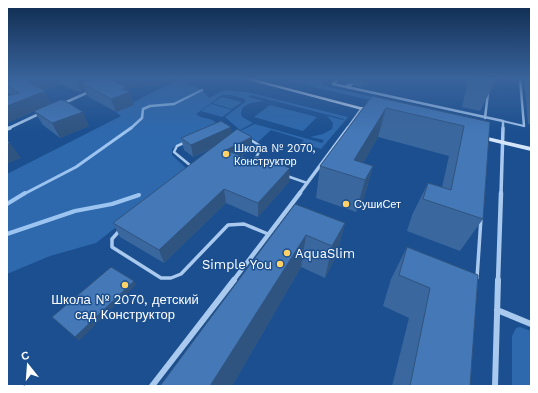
<svg xmlns="http://www.w3.org/2000/svg" width="538" height="393" font-family="'Work Sans',sans-serif">
  <style>
    .green { fill: #2e69ad }
    .lines { fill: none; stroke-linecap: round; stroke-linejoin: round }
    .stream-far2 { stroke: #9cc4f0; stroke-width: 2.5 }
    .stream-far1 { stroke: #9cc4f0; stroke-width: 3 }
    .stream { stroke: #9cc4f0; stroke-width: 4 }
    .lane-far2 { stroke: #a9c9ee; stroke-width: 2 }
    .lane-far1 { stroke: #a9c9ee; stroke-width: 2.5 }
    .lane { stroke: #a9c9ee; stroke-width: 3.5 }
    .street-far3 { stroke: #a9c9ee; stroke-width: 2.5 }
    .street-far2 { stroke: #a9c9ee; stroke-width: 3.5 }
    .street-far1 { stroke: #a9c9ee; stroke-width: 4.5 }
    .street { stroke: #a9c9ee; stroke-width: 6 }
    .secondary { fill: #d6e6fa; fill-rule: evenodd }
    .wall { fill: #3a679d }
    .shaded-wall { fill: #305480 }
    .building { fill: #4478b7; stroke: #305480 }
    .poi-dot { fill: #ffd166; stroke: #1b4f8f; stroke-width: 1.5 }
    .labels { text-anchor: middle; stroke-width: 3; stroke-linejoin: round; paint-order: stroke }
    .poi-label { font-size: 11px; fill: #fff; stroke: #1b4f8f; text-anchor: start }
    .near-poi-label { font-size: 13px; fill: #fff; stroke: #1b4f8f; text-anchor: start }
  </style>
  <rect width="100%" height="100%" fill="#1b4f8f"/>
  <path class="green" d="M274,78H320L324,86L468,118L470,123Z
    M179,79L186,80L185,84C193,86 205,90 209,98L224,90L247,92L348,117L321,149L301,143L304,140L271,130L258,142L240,131L255,124L322,143L324,140L310,137L323,134L332,129L333,123L327,116L343,120L344,119L251,95L249,97L264,101C255,102 237,104 242,117L253,123L240,130L225,117L245,102V99L231,95H222L196,114C201,119 211,117 216,123L201,134L178,144L172,149V155L186,168L162,191L96,243L50,256L7,274V174L121,116L116,112L134,105L131,103L174,82Z
    M222,97L242,102L232,109L212,103Z
    M211,104L232,110L222,117L201,111Z
    M270,105L317,117L303,131L254,117Z
    M520,327L531,331V386H512V336L516,328Z"/>
  <g class="lines">
    <path class="stream-far2" d="M130,129L142,118L143,109L150,106L174,104L202,90"/>
    <path class="stream-far1" d="M24,194L76,167L131,128"/>
    <path class="stream" d="M7,204L25,193
      M7,234L75,211L112,204L139,195"/>
    <path class="lane-far2" d="M346,87L349,84
      M349,88L352,84
      M503,121L524,126"/>
    <path class="lane-far1" d="M249,139L262,147L255,159
      M186,142L177,146L174,152L191,166
      M287,176L307,183"/>
    <path class="lane" d="M120,230L112,239V247L161,278H171L181,274L228,225L244,224L268,234
      M477,278L481,218"/>
    <path class="street-far3" d="M339,78L333,84L503,121V129
      M520,78L524,126
      M62,104L91,91
      M485,118L488,93
      M7,129L41,113
      M347,129L362,108"/>
    <path class="street-far2" d="M7,129L10,128
      M299,194L348,128
      M501,194L503,128"/>
    <path class="street-far1" d="M233,281L300,193
      M498,281L501,193"/>
    <path class="street" d="M497,310L531,324
      M152,386L234,280
      M495,386L498,280"/>
    <path class="secondary" d="M241,78H249L376,111L373,113Z
      M479,135L531,147V151L477,138L476,137Z"/>
  </g>
  <path class="wall" d="M7,78H164L165,84L128,88L129,91L130,92L134,105L116,112L87,96L85,91L81,92L75,91L61,84L43,90L51,104L89,126L60,138L43,125L34,111L7,123V96L12,95L7,92Z
    M349,78H370L362,87L354,85L353,82H348Z
    M469,78H495L494,84L480,111L462,107Z
    M524,78H531V124H528Z
    M372,96L490,122L483,219L460,251L407,231L412,215L428,183L442,187L449,156L378,137L363,163L373,166L364,198L356,212L316,198L320,166Z
    M232,133L252,137V150L241,156L289,182L258,217L226,203L164,263L120,237L113,223L211,149L193,157L184,150L181,138Z
    M295,204L345,223L336,256L325,278L301,267L232,386H160Z
    M407,247L478,275L470,386H392L409,318L383,306L391,279Z"/>
  <path class="shaded-wall" d="M35,78H58L61,84L34,93L27,81Z
    M80,78H164L165,84L128,88L129,92H130L134,105L116,112L111,99L82,83L85,91L81,92L76,80Z
    M364,78H370L362,87Z
    M45,91L51,104L7,123V106Z
    M386,108L378,137L355,177L354,160Z
    M83,112L89,126L60,138L52,123Z
    M231,127L233,138L193,157L191,145Z
    M252,137V150L228,163L226,150Z
    M10,143L21,158L7,164V144Z
    M373,166L364,198L356,212L365,180Z
    M290,168L289,182L258,217V203Z
    M224,189L226,203L164,263L159,250Z
    M345,223L336,256L325,278L332,246Z
    M306,235L301,267L232,386H210Z
    M134,281L136,285L79,341L75,337Z"/>
  <path class="building" d="M7,78H35L27,81L45,91L7,106V96L19,93L7,85Z
    M67,78H80L76,80L69,79Z
    M94,78H108L127,87L123,89L130,92L111,99L82,83Z
    M475,78H495L494,84L474,80Z
    M372,96L490,122L483,219L423,199L428,183L451,190L464,126L386,108L354,160L373,166L365,180L320,166Z
    M60,100H64L83,112L52,123L34,111Z
    M221,121L231,127L191,145L181,138Z
    M237,129L252,137L226,150L251,160L256,156L290,168L258,203L224,189L159,250L113,223Z
    M7,140L10,143L7,144Z
    M295,204L345,223L332,246L306,235L210,386H160Z
    M407,247L478,275L470,386H410L430,288L399,275Z
    M111,267L134,281L75,337L52,317Z"/>
  <linearGradient id="sky" x2="0" y2="1"><stop stop-color="#0f2b4f"/><stop offset="0.59" stop-color="#39639b"/><stop offset="1" stop-color="#39639b" stop-opacity="0"/></linearGradient>
  <rect width="538" height="133" fill="url(#sky)"/>
  <g class="poi-dot">
    <circle cx="226" cy="154" r="4"/>
    <circle cx="346" cy="204" r="4"/>
    <circle cx="287" cy="253" r="4"/>
    <circle cx="280" cy="264" r="4"/>
    <circle cx="125" cy="285" r="4"/>
  </g>
  <g class="labels">
    <g class="poi-label">
      <text x="234" y="152">Школа № 2070,<tspan x="234" dy="13">Конструктор</tspan></text>
      <text x="354" y="208">СушиСет</text>
    </g>
    <g class="near-poi-label">
      <text x="295" y="258">AquaSlim</text>
      <text x="272" y="269" text-anchor="end">Simple You</text>
      <text x="125" y="304" text-anchor="middle">Школа № 2070, детский<tspan x="125" dy="15">сад Конструктор</tspan></text>
    </g>
  </g>
  <rect width="538" height="393" fill="none" stroke="#ffffff" stroke-width="16"/>
  <g transform="translate(28 365) rotate(343)" stroke="#1b4f8f" stroke-width="3" paint-order="stroke">
  <path d="M0-3L7 15L0 10L-7 15Z" fill="#ffffff"/>
  <text y="-6" font-size="11" font-weight="bold" text-anchor="middle" fill="#ffffff">С</text>
  </g>
</svg>
